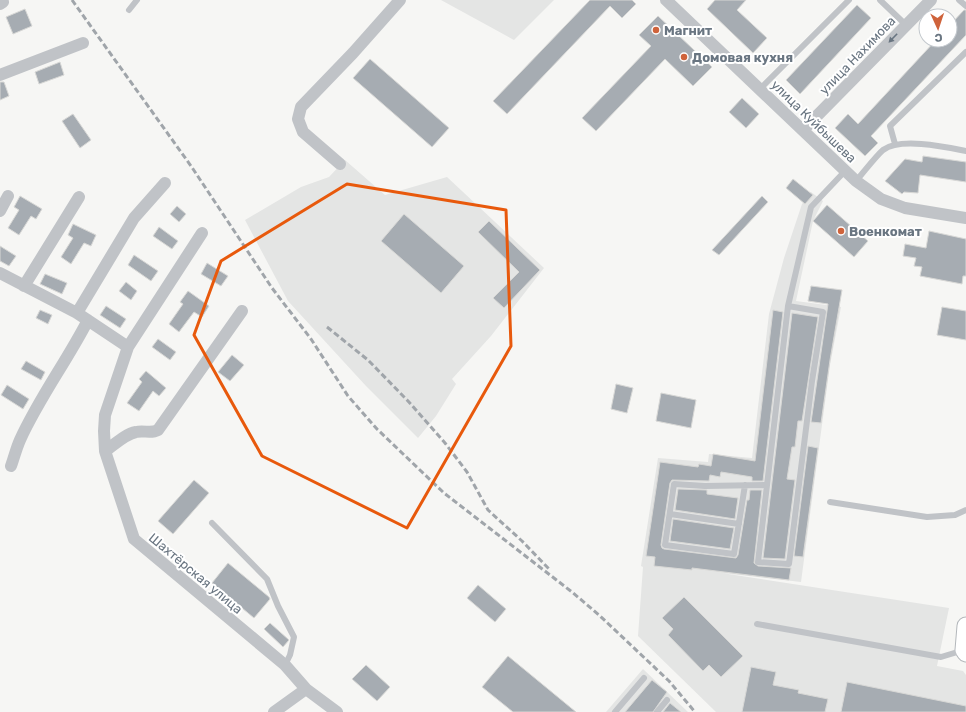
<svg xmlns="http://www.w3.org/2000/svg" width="966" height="712" font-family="Rubik,sans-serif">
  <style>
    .built { fill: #e4e5e4 }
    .building { fill: #a6acb2; stroke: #d8d8d6 }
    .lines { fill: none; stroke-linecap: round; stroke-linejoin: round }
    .secondary-casing { stroke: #b3b7bb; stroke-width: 19 }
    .lane { stroke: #c0c3c7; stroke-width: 6 }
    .street { stroke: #c0c3c7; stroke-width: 12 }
    .secondary { stroke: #fff; stroke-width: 17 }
    .rail { stroke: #a0a5aa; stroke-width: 3; stroke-dasharray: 6 3; stroke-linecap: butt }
    .oneway { fill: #697581 }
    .marked { fill: none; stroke: #e8590c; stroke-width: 3; stroke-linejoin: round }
    .poi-dot { fill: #cf633b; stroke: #fff; stroke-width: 1.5 }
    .labels { text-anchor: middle; stroke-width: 4; stroke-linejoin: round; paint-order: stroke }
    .poi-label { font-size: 13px; font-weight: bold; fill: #697581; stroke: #fff; text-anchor: start }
    .street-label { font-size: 13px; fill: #697581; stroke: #fff }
  </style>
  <rect width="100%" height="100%" fill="#f6f6f4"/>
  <path class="built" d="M441,0H554L514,40Z
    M345,160L385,195L447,177L544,268L491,336L452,379L456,384L436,416L418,438L366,386L288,301L245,220L301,187L329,177Z
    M811,192L823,201L813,221L796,301L841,307L830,365L801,582L722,573L949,608L937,666L963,671L966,675V712H716L638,636L643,567L641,566L658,458L708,462L709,454L752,458L769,314L784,258L802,204Z
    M643,669L688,712H606Z"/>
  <path class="building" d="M590,0H632L636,4L622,18L610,6L507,114L493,101Z
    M715,0H746L737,10L767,38L753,53L707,9Z
    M857,5L871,18L800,94L786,80Z
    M25,9L32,26L13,34L6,17Z
    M964,10H966V35L871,136L878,143L865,156L835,128L848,114L858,124L936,40H950V25Z
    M658,16L712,67L693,86L665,59L596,131L582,118L651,46L639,35Z
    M370,59L449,128L432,147L353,78Z
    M60,62L64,75L39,84L35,72Z
    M0,82H4L9,96L0,100Z
    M742,98L759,114L746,128L729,112Z
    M73,114L91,140L80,148L62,121Z
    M923,156L966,162V182L920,175L918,193L904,192L902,194L885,181L905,159L922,162Z
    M793,179L813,195L805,204L786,188Z
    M20,196L42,209L36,219L31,216L19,235L8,228L19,210L14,207Z
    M762,196L768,202L719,255L712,250Z
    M827,205L868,241L854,257L813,221Z
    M177,206L186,214L179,222L170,214Z
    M404,214L464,266L441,293L381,241Z
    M489,221L540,270L504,308L493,298L519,272L478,232Z
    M73,224L96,235L91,246L84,243L71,264L61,257L73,238L68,235Z
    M159,227L178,241L172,249L153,236Z
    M929,231L966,239V276H963L962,284L920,276L922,267L914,266L916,258L903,256L905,244L926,248Z
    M0,246L16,256L9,266L0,261Z
    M134,255L158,271L151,281L128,265Z
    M207,263L228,276L221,286L201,274Z
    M45,274L67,283L62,294L40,284Z
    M126,282L137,291L131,300L119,291Z
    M811,286L842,290L830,360L821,423L811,422L828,304L808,301Z
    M188,291L209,306L202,317L194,312L179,332L169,324L183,304L180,302Z
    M106,306L126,319L120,328L100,315Z
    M942,307L966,311V340L937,335Z
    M40,310L52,315L48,324L36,318Z
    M773,310L783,312L763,481H752V477L721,472L720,477L710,475L709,481L672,480L670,483L661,545L662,548L664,549L736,558L738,555L747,500H749L750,490H762L754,563L758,566L791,568L789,580L692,568V570L654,566L655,557L646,556L660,462L698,467L699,464L711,466L713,454L755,461Z
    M792,313L818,317L802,421H798L795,447H792L787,479L795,480L785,559L763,558Z
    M158,339L176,352L170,360L152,347Z
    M232,355L244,365L230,381L218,372Z
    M26,361L45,372L41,380L21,369Z
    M146,371L166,388L159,396L153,391L139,411L127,403L142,382L139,379Z
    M616,384L633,388L627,413L611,409Z
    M7,385L29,399L23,409L1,395Z
    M661,393L696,400L691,428L656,421Z
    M808,446L818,448L803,557L794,556Z
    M194,480L209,493L173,534L158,521Z
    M678,489L707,490V494L738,498L735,519L675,510Z
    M673,519L734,528L730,549L670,541Z
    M228,563L269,597L270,599L254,618L212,583Z
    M478,585L506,609L495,622L467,598Z
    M684,597L743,656L721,677L709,665L703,671L668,635L673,629L662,618Z
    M270,623L289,640L283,647L264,629Z
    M508,656L576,712H513L482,687Z
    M366,665L390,687L377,701L352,679Z
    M751,667L776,672L773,685L799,690L798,693L828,699L825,712H742Z
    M652,680L667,692L653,712H625Z
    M847,682L966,706V712H841Z
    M670,703L681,712H663Z"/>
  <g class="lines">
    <defs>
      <path id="secondary" d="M966,626L964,650L966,653"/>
    </defs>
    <use href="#secondary" class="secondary-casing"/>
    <path class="lane" d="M880,0L906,25
      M959,0L966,6
      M129,10L137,0
      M760,89L849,0
      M895,144L890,126L966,52
      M856,181C864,172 875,157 883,150C900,137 946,147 966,151
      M788,306L823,312L812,381L789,564L758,562L788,306L811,207L846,170
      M745,485L734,554L665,545L674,484L705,486L767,485
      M830,502L927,517L955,515L966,510
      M670,514L739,524
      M212,523L267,579L278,606L294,637L290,655L285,665
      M757,624L941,657L964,650
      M615,712L644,678
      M657,712L667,700"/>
    <path class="street" d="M666,0L856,181L881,199L905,208L966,218
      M0,4L3,2
      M0,75L83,43
      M803,130L931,0
      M340,164L303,132L298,119L301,107L353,53L400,0
      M0,211L8,196
      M202,233L128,347L105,415L104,431L105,451L134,539L285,665L306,689L337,712
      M0,273L77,313L128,347
      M24,286L79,197
      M77,313L134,218L165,183
      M105,451C114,445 125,434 136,432C144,430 151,434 158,430L242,311
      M11,466C14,458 16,449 20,440C39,398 67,361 88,320
      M274,712L306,689"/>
    <use href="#secondary" class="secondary"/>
    <path class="rail" d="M72,0L191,166L272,288L311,339L348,396L377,429L444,493L572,592L599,615L669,681L695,712
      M327,327L368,360L408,401L445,443L467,472L488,510L522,541L549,569"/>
  </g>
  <defs><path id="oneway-solid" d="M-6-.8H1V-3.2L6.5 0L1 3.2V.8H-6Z"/></defs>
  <use class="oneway" href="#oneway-solid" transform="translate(893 38) rotate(134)"/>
  <path class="marked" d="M347,184L506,210L511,346L407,528L262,456L194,335L221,261Z"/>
  <g class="poi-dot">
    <circle cx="656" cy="30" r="4"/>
    <circle cx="684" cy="57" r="4"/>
    <circle cx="841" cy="231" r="4"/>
  </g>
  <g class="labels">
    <g class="poi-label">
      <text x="664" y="35">Магнит</text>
      <text x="692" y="62">Домовая кухня</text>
      <text x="849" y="236">Военкомат</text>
    </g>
    <g class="street-label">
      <text transform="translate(857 55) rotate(-46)" y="5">улица Нахимова</text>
      <text transform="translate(814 121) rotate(44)" y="5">улица Куйбышева</text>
      <text transform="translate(196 573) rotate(40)" y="5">Шахтёрская улица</text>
    </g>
  </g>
  <g transform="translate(938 28) rotate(177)"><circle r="19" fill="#ffffff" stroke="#c3c8cd"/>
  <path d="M0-3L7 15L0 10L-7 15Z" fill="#cf633b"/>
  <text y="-6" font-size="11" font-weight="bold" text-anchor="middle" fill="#697581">С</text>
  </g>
</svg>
